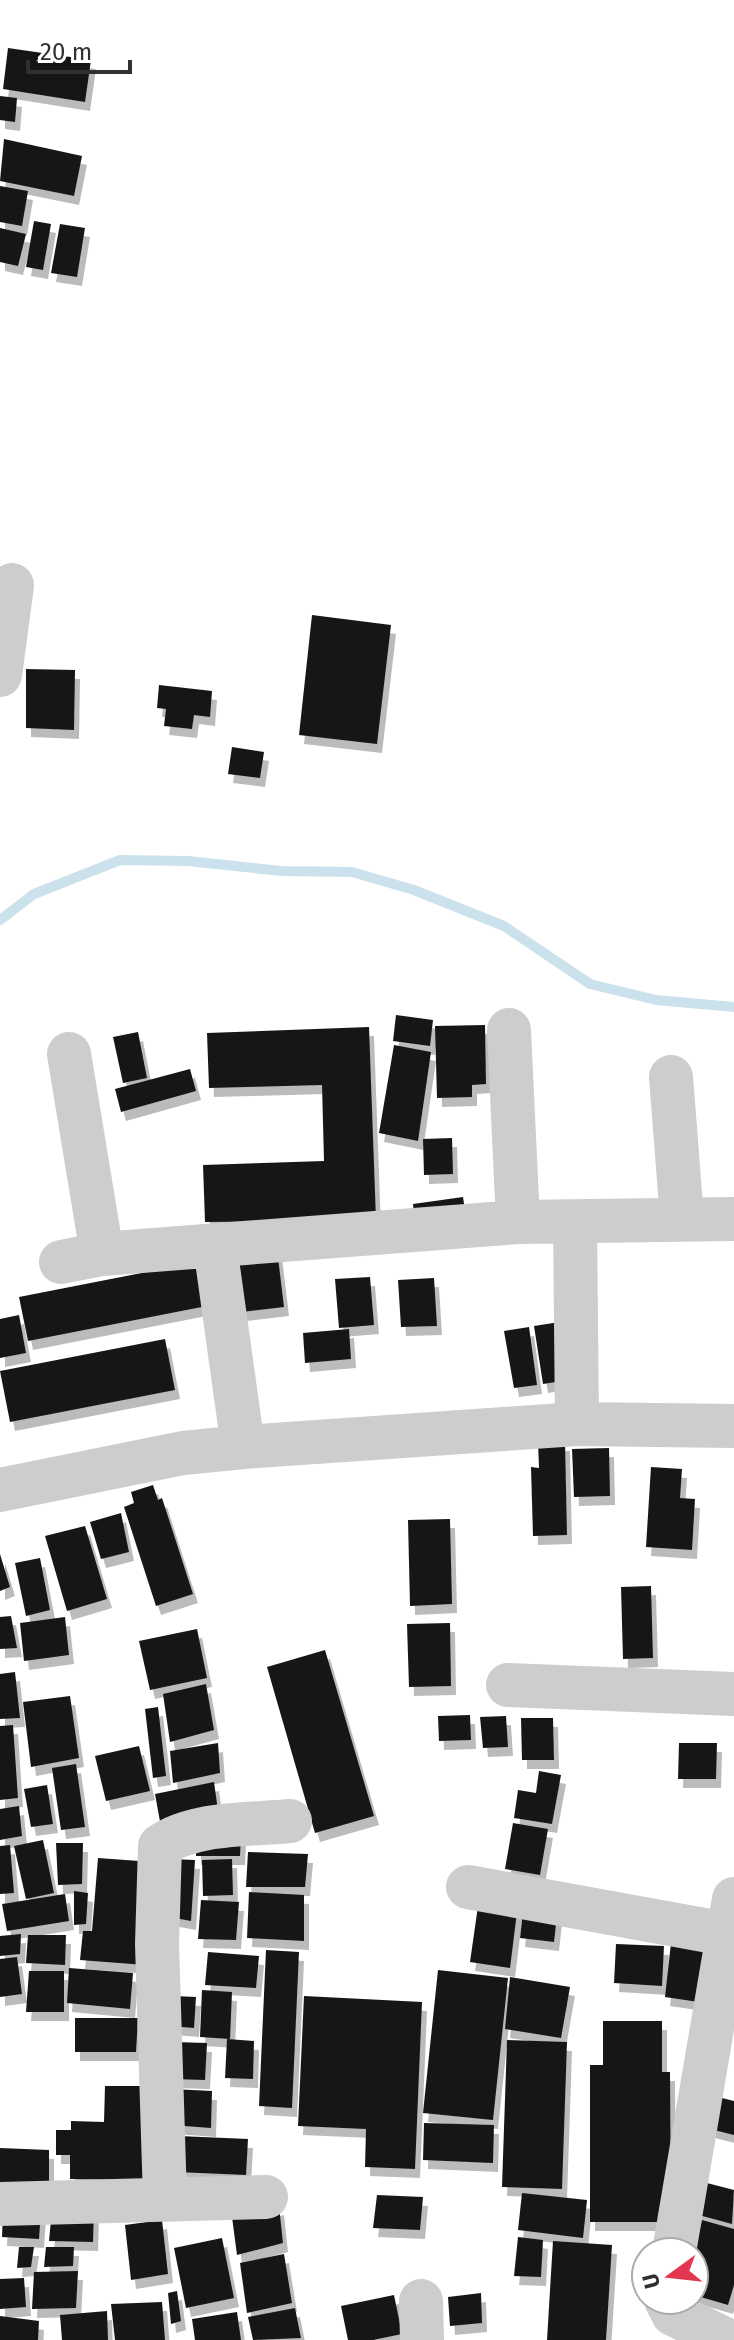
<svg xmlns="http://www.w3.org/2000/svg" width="734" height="2340" font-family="'Fira Sans',sans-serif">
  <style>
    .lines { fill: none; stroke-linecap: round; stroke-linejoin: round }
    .stream { stroke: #cbe2ec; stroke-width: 10 }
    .building { fill: #171717; filter: url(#shadow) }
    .minor { stroke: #cdcdcd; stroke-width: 44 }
  </style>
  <defs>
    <filter id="shadow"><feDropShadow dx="5" dy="9" stdDeviation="0" flood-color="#0004"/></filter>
  </defs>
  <rect width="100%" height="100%" fill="#fff"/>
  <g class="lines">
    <path class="stream" d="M0,920L34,894L120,860L188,861L281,871L352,872L414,890L504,926L590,984L656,1000L734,1007"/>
  </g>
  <path class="building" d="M8,48L91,60L85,102L3,89Z
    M0,96L17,98L15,122L0,120Z
    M4,139L82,156L74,196L0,181Z
    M0,186L28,191L22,226L0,222Z
    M34,221L51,224L43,270L26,267Z
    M60,224L85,228L77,277L51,273Z
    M0,228L26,234L18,266L0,262Z
    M312,615L391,625L377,744L299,735Z
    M26,669L75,670L74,730L26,728Z
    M159,685L212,691L210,717L194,715L192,729L164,726L166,709L157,708Z
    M232,747L264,752L260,778L228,774Z
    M396,1015L433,1020L430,1046L393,1041Z
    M485,1025L486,1084L472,1085V1097L437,1098L435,1026Z
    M369,1027L376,1220L205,1222L203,1165L324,1161L322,1085L209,1088L207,1033Z
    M138,1032L147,1078L123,1083L113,1037Z
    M394,1045L431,1052L418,1141L379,1133Z
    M190,1069L196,1091L121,1112L115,1089Z
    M452,1138L453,1174L424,1175L423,1139Z
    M463,1197L466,1217L415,1224L413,1204Z
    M277,1249L284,1307L234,1313L227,1255Z
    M208,1260L217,1304L28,1341L19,1297Z
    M370,1277L374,1325L339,1328L335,1279Z
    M434,1278L437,1326L401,1327L398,1280Z
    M19,1315L26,1353L0,1358V1319Z
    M566,1321L575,1379L543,1384L534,1326Z
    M529,1327L537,1385L514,1388L504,1331Z
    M349,1329L351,1359L305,1363L303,1333Z
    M165,1339L175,1390L10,1422L0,1371Z
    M538,1442H565L567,1535L533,1536L531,1467L539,1468Z
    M609,1448L610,1496L574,1497L572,1449Z
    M651,1467L682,1469L680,1498L695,1499L692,1550L646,1547Z
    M153,1485L158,1500L162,1498L193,1594L156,1606L124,1507L134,1503L131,1492Z
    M121,1513L129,1552L101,1559L90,1522Z
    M450,1519L452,1604L410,1606L408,1520Z
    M85,1526L107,1599L67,1611L45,1536Z
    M0,1554L10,1587L0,1591Z
    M40,1558L50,1610L26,1616L15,1563Z
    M651,1586L653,1658L623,1659L621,1587Z
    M11,1616L17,1648L0,1649V1617Z
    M65,1617L69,1655L24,1661L20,1623Z
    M450,1623L451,1686L409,1687L407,1624Z
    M197,1629L207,1678L150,1690L139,1641Z
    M325,1650L374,1816L315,1833L267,1667Z
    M15,1672L20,1718L0,1719V1674Z
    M206,1684L214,1730L170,1742L163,1694Z
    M70,1696L79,1758L31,1767L23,1702Z
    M158,1707L166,1776L153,1778L145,1709Z
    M470,1715L471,1740L439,1741L438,1716Z
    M506,1716L508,1747L483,1748L480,1717Z
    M521,1718H553L554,1760H522Z
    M13,1725L18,1798L0,1800V1726Z
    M218,1743L220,1773L173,1783L170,1751Z
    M679,1743H717L716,1779H678Z
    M139,1746L150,1791L106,1801L95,1756Z
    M76,1764L85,1827L61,1830L52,1768Z
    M539,1771L561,1775L552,1824L514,1818L518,1790L536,1793Z
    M214,1782L219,1818L161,1827L155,1794Z
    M47,1785L53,1824L31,1827L24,1789Z
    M19,1806L22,1836L0,1840V1809Z
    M513,1823L548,1829L540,1875L505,1869Z
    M241,1834L240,1856H196V1838Z
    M43,1840L54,1893L26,1899L14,1846Z
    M56,1843H83L82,1884L58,1885Z
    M10,1845L14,1893L0,1894V1846Z
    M248,1852L308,1854L305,1887H246Z
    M98,1858L153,1862L145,1965L80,1960L83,1931H92Z
    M170,1859L195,1860L191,1921L164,1916Z
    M232,1859L233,1895L203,1896L202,1860Z
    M74,1891L88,1893L86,1924L74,1925Z
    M249,1892L304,1895V1941L247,1938Z
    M65,1894L69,1921L7,1931L2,1904Z
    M479,1899L518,1904L510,1968L470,1962Z
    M201,1900L239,1902L236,1940L198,1939Z
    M524,1903L558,1906L554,1942L520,1938Z
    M21,1934L20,1954L0,1956V1936Z
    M672,1934L721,1935L712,2004L665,1997Z
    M28,1935H66L65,1965L26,1963Z
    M616,1944L664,1946L662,1986L614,1983Z
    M266,1950L299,1952L292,2108L259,2106Z
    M208,1952L259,1956L256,1988L205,1985Z
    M17,1957L22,1994L0,1997V1959Z
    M69,1968L133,1973L130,2009L67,2003Z
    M438,1970L508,1978L493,2120L423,2113Z
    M29,1971H64V2012H26Z
    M510,1977L570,1987L561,2038L505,2029Z
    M202,1990L232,1992L230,2039L200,2037Z
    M174,1996L196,1997L194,2028L170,2026Z
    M304,1996L422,2002L415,2169L365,2167L366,2129L298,2126Z
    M75,2018H138L136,2052H75Z
    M603,2021H662V2072H670L671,2222H590V2065H603Z
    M227,2039L254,2041L253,2079L225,2078Z
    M507,2040L567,2042L562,2189L502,2187Z
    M174,2042L207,2043L205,2080L172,2079Z
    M105,2086H149L148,2180L70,2179V2155H56V2130H71V2121L104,2122Z
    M172,2089L212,2091L211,2128L171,2125Z
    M714,2096L734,2101V2135L706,2128Z
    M424,2123L494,2125L493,2163L423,2160Z
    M179,2136L248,2139L246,2175L177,2172Z
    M0,2148L49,2150V2193L0,2192Z
    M703,2182L734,2190L732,2224L695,2214Z
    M522,2193L587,2200L583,2238L518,2230Z
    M377,2195L423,2197L420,2230L373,2228Z
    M279,2206L283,2243L237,2255L232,2217Z
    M52,2209H94L93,2242L49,2241Z
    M3,2210H41L39,2239L2,2237Z
    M162,2220L168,2274L131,2280L125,2225Z
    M702,2220L734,2229V2285L728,2305L694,2295V2252Z
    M518,2237L543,2240L541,2277L514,2276Z
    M222,2238L234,2298L186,2308L174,2248Z
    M553,2241L612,2245L606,2340H547Z
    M19,2247H34L31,2267L17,2268Z
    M46,2247H74L73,2266L44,2267Z
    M284,2254L292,2303L247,2313L240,2263Z
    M78,2271L76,2308L32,2309L34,2272Z
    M24,2278L26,2307L0,2309V2279Z
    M177,2291L181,2321L171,2324L168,2293Z
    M481,2293L482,2323L450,2326L448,2297Z
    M394,2295L402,2334L373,2340H348L341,2306Z
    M162,2302L165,2340H115L111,2304Z
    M295,2308L301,2338L253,2340L248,2317Z
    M107,2311L108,2340H62L60,2315Z
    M237,2312L241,2340H195L192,2319Z
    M0,2316L39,2321L38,2340H0Z"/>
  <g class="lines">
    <path class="minor" d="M0,675L12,585
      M509,1030L518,1222
      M69,1054L102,1254
      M671,1077L682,1219
      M575,1223L577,1424
      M215,1246L243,1447
      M61,1262L102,1254L518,1222L734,1219
      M0,1490L183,1453L243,1447L577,1424L734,1426
      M508,1685L734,1694
      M468,1887L726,1934
      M165,2199L157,1944L160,1846C194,1822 248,1825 290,1821
      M0,2204L266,2197
      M674,2252L734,1899
      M666,2300L673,2314L727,2340
      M421,2301L422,2340"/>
  </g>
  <g transform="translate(670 2276) rotate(255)"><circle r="38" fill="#ffffff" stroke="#acacac" stroke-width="2"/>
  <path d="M0-6L14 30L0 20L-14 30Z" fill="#e33651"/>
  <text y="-12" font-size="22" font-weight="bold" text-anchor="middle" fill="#303030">U</text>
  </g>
  <path d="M28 60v12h102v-12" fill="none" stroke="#303030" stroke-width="4"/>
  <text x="40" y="60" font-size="24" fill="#303030" stroke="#ffffff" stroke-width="6" paint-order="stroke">20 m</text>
</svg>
